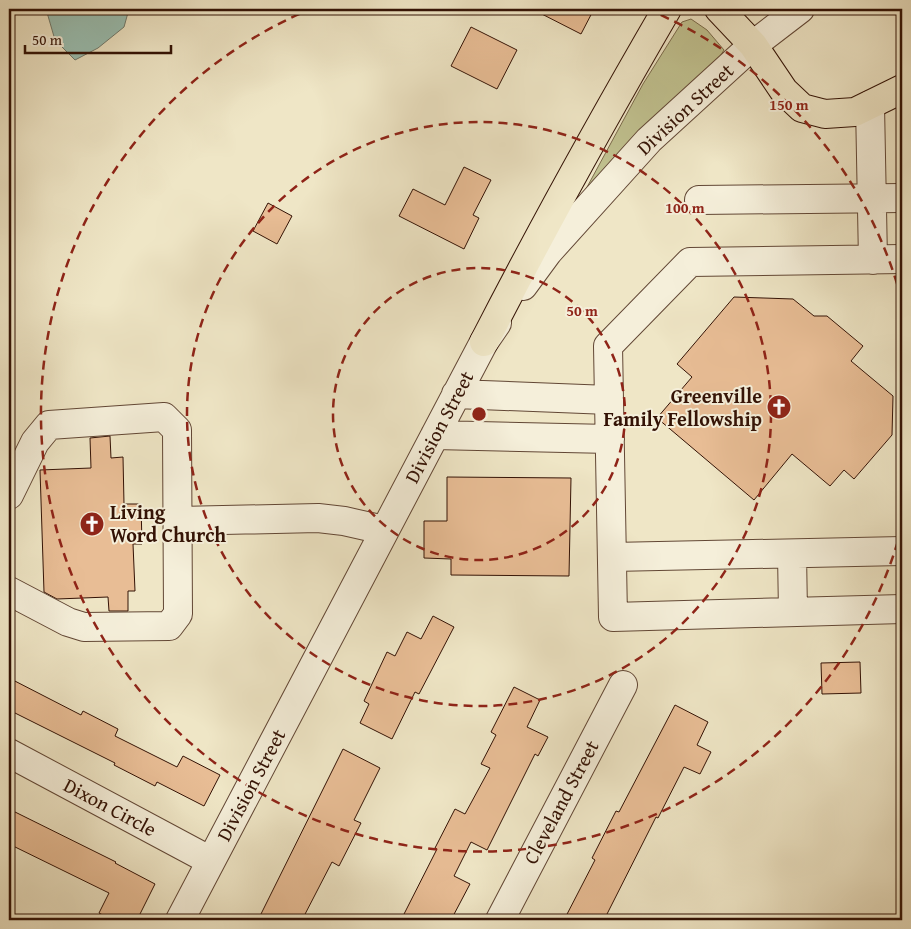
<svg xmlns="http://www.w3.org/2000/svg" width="911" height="929" font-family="'Gentium Book Plus',serif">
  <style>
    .green { fill: #c1c290; stroke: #7a6a4a }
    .water { fill: #9ac0b3; stroke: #717a6d }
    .building { fill: #e8bd95; stroke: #331205 }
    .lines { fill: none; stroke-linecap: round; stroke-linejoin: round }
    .minor-casing { stroke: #624735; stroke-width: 30 }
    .major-casing { stroke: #331205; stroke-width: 30 }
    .minor { stroke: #f5efda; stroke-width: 28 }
    .major { stroke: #efe6c6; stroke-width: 28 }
    .ring { fill: none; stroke: #8f2418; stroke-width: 2.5; stroke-dasharray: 9 6 }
    .labels { text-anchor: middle; stroke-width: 4; stroke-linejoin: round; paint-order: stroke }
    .street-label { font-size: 20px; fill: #331205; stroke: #f5efda }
    .poi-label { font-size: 20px; font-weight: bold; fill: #331205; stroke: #f5efda; text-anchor: end }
    .centre { fill: #8f2418; stroke: #f5efda; stroke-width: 2.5 }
    .ring-label { font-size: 15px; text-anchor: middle; font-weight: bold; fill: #8f2418; stroke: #f5efda; stroke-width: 4; stroke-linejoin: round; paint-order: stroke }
  </style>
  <rect width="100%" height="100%" fill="#efe6c6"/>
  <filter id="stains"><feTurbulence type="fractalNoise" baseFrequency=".004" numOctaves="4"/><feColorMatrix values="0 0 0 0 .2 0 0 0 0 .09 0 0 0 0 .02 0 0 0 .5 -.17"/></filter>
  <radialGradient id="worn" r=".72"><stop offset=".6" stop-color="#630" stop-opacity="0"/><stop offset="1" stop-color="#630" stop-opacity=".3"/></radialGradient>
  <path class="green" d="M691,19L707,30L724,50L714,66L586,189L643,84L682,22Z"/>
  <path class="water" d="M46,9H129L124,27L98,48L75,60L55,40Z"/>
  <path class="building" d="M532,9H594L581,34Z
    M471,27L517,50L497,89L451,66Z
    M464,167L491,180L473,215L479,218L464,249L399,216L413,189L445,205Z
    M268,203L292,216L277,244L253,231Z
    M734,297L793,299L814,316H827L863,346L851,361L893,396L892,435L854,479L844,470L830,486L792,454L754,500L657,418L692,377L677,364Z
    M110,436L111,458L123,457L124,504H141L142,544H133L135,591H128V611H109L108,597L57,599L44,592L40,470L91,468L90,438Z
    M447,477L571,478L569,576L451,575V559L424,558V521H447Z
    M433,616L454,627L419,694L415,692L392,739L360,723L369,704L364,701L387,652L395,656L407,632L421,639Z
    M860,662L861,693L822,694L821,663Z
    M9,678L81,715L83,711L118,729L115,736L177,767L183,756L220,775L204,806L157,782L155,786L114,765L115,763L9,710Z
    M514,687L540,700L527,727L548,737L538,756L535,754L487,850L471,842L454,876L470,884L451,920H401L437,849L435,848L455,809L465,814L490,768L481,764L496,735L491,732Z
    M675,705L708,722L697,745L711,752L700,774L684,767L658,818L656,817L604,920H564L595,860L592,858L616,811L619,812Z
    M343,749L380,768L354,820L361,823L339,866L332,862L302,920H258Z
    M9,809L116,862L115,863L155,884L137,920H112L99,913L109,893L9,844Z"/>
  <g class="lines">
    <defs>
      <path id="minor" d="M870,105L873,260
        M699,200L902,198
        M902,259L690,262L608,346L613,617L902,609
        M523,286L548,252L649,140L753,45L800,9
        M456,394L609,400
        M435,435L610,439
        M9,495L35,442L49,425L164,417L177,430L178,614L169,626L84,627L68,622L9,591
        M179,521L318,518L344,521L384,530
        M792,554L793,612
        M612,557L902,551
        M9,753L211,861
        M180,920L484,342L497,323
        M500,920L623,685"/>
      <path id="major" d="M719,9L753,45L784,91L802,108L825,114L855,112L902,89
        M484,342C542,229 603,119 667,9"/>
    </defs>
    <use href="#minor" class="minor-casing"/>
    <use href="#major" class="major-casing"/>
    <use href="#minor" class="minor"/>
    <use href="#major" class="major"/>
  </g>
  <g class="ring">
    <circle cx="479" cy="414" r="146"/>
    <circle cx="479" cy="414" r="292"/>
    <path d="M902 527A438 438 0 1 1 311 9M647 9A438 438 0 0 1 902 301"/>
  </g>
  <defs>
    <symbol id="church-disc" viewBox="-11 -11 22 22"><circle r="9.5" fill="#8f2418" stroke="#f5efda"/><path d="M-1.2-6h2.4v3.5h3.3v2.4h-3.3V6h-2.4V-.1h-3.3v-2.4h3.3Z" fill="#fff"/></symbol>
  </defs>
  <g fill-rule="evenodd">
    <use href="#church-disc" x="765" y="393" width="28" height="28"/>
    <use href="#church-disc" x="78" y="510" width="28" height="28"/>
  </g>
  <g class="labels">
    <g class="street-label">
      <text transform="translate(685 109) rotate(-43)" y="7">Division Street</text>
      <text transform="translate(439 427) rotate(-62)" y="7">Division Street</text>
      <text transform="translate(251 785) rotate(-62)" y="7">Division Street</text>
      <text transform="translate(561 802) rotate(-62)" y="7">Cleveland Street</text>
      <text transform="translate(110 807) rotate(28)" y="7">Dixon Circle</text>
    </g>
    <g class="poi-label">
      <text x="762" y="403">Greenville<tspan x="762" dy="23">Family Fellowship</tspan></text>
      <text x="110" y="519" text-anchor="start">Living<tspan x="110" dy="23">Word Church</tspan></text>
    </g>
  </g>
  <circle cx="479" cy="414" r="8" class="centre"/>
  <g class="ring-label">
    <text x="789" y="110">150 m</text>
    <text x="685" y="213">100 m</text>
    <text x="582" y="316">50 m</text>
  </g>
  <rect width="911" height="929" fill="none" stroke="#efe6c6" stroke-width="30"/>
  <rect x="10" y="10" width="891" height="909" fill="none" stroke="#331205" stroke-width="2.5"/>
  <rect x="15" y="15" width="881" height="899" fill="none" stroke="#331205"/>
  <path d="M25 45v8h146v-8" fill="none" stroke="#331205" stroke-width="2.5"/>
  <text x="32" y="45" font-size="15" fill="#331205" stroke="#f5efda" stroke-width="4" paint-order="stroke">50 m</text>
  <rect width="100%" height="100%" filter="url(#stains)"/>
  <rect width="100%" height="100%" fill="url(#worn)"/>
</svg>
